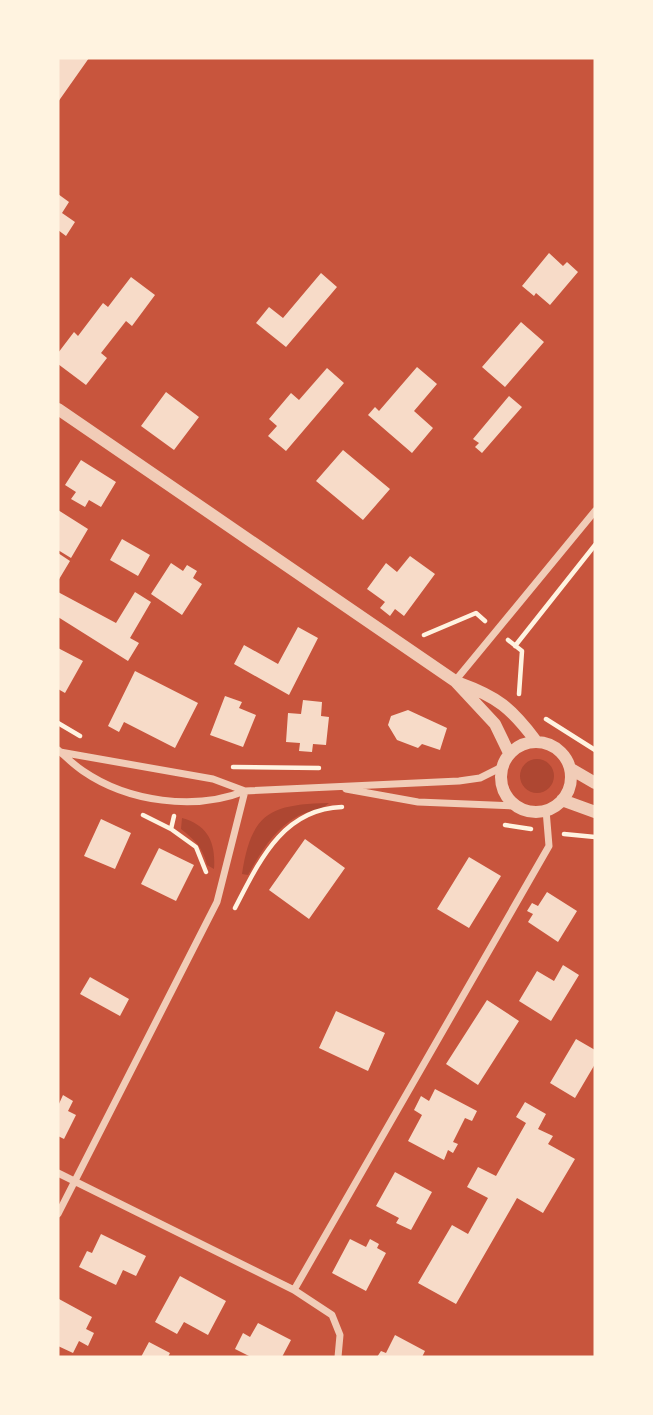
<svg xmlns="http://www.w3.org/2000/svg" width="653" height="1415" font-family="'Fira Sans',sans-serif">
  <style>
    .green { fill: #ae4732 }
    .building { fill: #f7dbc8 }
    .lines { fill: none; stroke-linecap: round; stroke-linejoin: round }
    .path { stroke: #fff3e0; stroke-width: 4.5 }
    .minor { stroke: #f1ccb7; stroke-width: 7 }
    .tertiary { stroke: #f1ccb7; stroke-width: 12 }
  </style>
  <rect width="100%" height="100%" fill="#c8553d"/>
  <path class="green" d="M520 776a17 17 0 1 1 34 0a17 17 0 1 1-34 0Z
    M329,803C320,811 308,811 298,816C275,828 260,853 248,875L242,874C251,815 268,804 329,803Z
    M182,818C208,825 216,843 214,869L207,865C203,848 195,840 181,829Z"/>
  <path class="building" d="M58,58H89L58,102Z
    M58,194L69,202L62,213L75,222L66,236L58,230Z
    M549,253L563,266L567,262L578,272L550,305L536,293L534,296L522,286Z
    M321,273L337,287L286,347L256,323L269,307L283,318Z
    M131,277L155,295L132,326L126,321L101,353L107,358L86,385L58,364V353L74,332L78,336L103,303L108,307Z
    M521,322L544,342L505,387L482,367Z
    M417,367L437,384L414,411L433,428L412,453L368,415L375,407L379,411Z
    M327,368L344,383L286,451L268,436L277,426L269,419L291,393L299,400Z
    M166,392L199,417L174,450L141,426Z
    M509,396L522,407L482,453L475,447L479,443L473,439Z
    M343,450L390,489L363,520L316,481Z
    M81,460L116,482L101,507L89,500L85,507L71,499L76,492L65,485Z
    M58,510L88,529L71,558L58,550Z
    M122,539L150,555L138,576L110,560Z
    M58,553L70,561L58,581Z
    M410,556L435,574L404,616L395,609L390,616L380,608L385,602L367,589L386,563L397,572Z
    M171,563L183,571L187,565L197,571L193,578L202,584L182,615L151,594Z
    M58,592L116,623L135,592L151,602L130,638L139,643L128,661L58,617Z
    M298,627L318,638L289,695L234,664L244,645L278,664Z
    M58,648L83,661L65,693L58,689Z
    M135,671L198,703L175,748L124,722L119,732L108,726Z
    M225,696L242,702L239,708L256,715L243,747L210,735Z
    M303,700L322,702L321,716L329,717L326,745L313,744L312,752L299,751L300,743L286,742L288,713L301,714Z
    M408,710L447,728L440,750L422,744L418,748L397,740L388,725L391,716Z
    M101,819L131,833L115,869L84,856Z
    M305,839L345,868L309,919L269,890Z
    M159,848L194,865L176,901L141,884Z
    M469,857L501,876L469,928L437,909Z
    M547,892L577,911L558,942L528,922L533,914L527,911L532,903L538,906Z
    M563,965L579,975L551,1021L519,1001L537,971L554,981Z
    M90,977L129,999L120,1016L80,994Z
    M487,1000L519,1021L478,1085L446,1064Z
    M336,1011L385,1033L368,1071L319,1048Z
    M576,1039L595,1050V1064L575,1098L550,1083Z
    M435,1089L477,1111L472,1121L465,1118L453,1142L458,1144L453,1153L448,1150L444,1160L408,1141L422,1115L414,1110L421,1096L429,1101Z
    M63,1095L73,1101L68,1111L76,1115L64,1139L58,1136V1106Z
    M525,1102L546,1114L538,1129L553,1136L548,1144L575,1159L543,1213L517,1198L456,1304L418,1283L452,1225L468,1234L488,1198L467,1187L478,1167L496,1176L526,1123L516,1117Z
    M395,1172L432,1192L411,1230L396,1223L399,1218L376,1206Z
    M101,1234L146,1256L136,1276L123,1270L116,1285L79,1267L87,1251L92,1253Z
    M350,1239L366,1247L370,1239L379,1244L377,1248L386,1253L366,1291L332,1273Z
    M180,1276L226,1301L208,1335L184,1322L177,1334L155,1322Z
    M59,1299L92,1317L86,1329L94,1333L88,1346L79,1341L73,1353L58,1346Z
    M258,1323L291,1340L282,1357H251L235,1349L243,1333L250,1337Z
    M395,1335L425,1351L422,1357H377L381,1351L386,1353Z
    M149,1342L170,1353L168,1357H141Z"/>
  <g class="lines">
    <path class="path" d="M424,635L476,613L485,621
      M508,640L522,651L519,694
      M515,646L595,545
      M546,719L595,750
      M58,723L80,736
      M233,767L319,768
      M143,815L171,829
      M174,816L171,829L196,847L206,872
      M505,825L531,829
      M564,834L595,837
      M235,908C259,862 282,809 342,807"/>
    <path class="minor" d="M455,681L595,511
      M58,750C66,757 74,765 83,771C128,802 195,811 245,791L459,781L480,778L502,767
      M60,752L213,779L245,791
      M346,789L418,802L514,806
      M58,1173L294,1290L332,1315L340,1335L338,1357
      M58,1214L217,902L245,791
      M294,1290L549,846L546,810"/>
    <path class="tertiary" d="M58,409L455,681L495,724L509,753
      M459,683C498,697 511,708 536,741
      M501 777a35 35 0 1 1 70 0a35 35 0 1 1-70 0Z
      M571,769L595,783
      M562,800L595,812"/>
  </g>
  <rect width="653" height="1415" fill="none" stroke="#fff3e0" stroke-width="119"/>
</svg>
